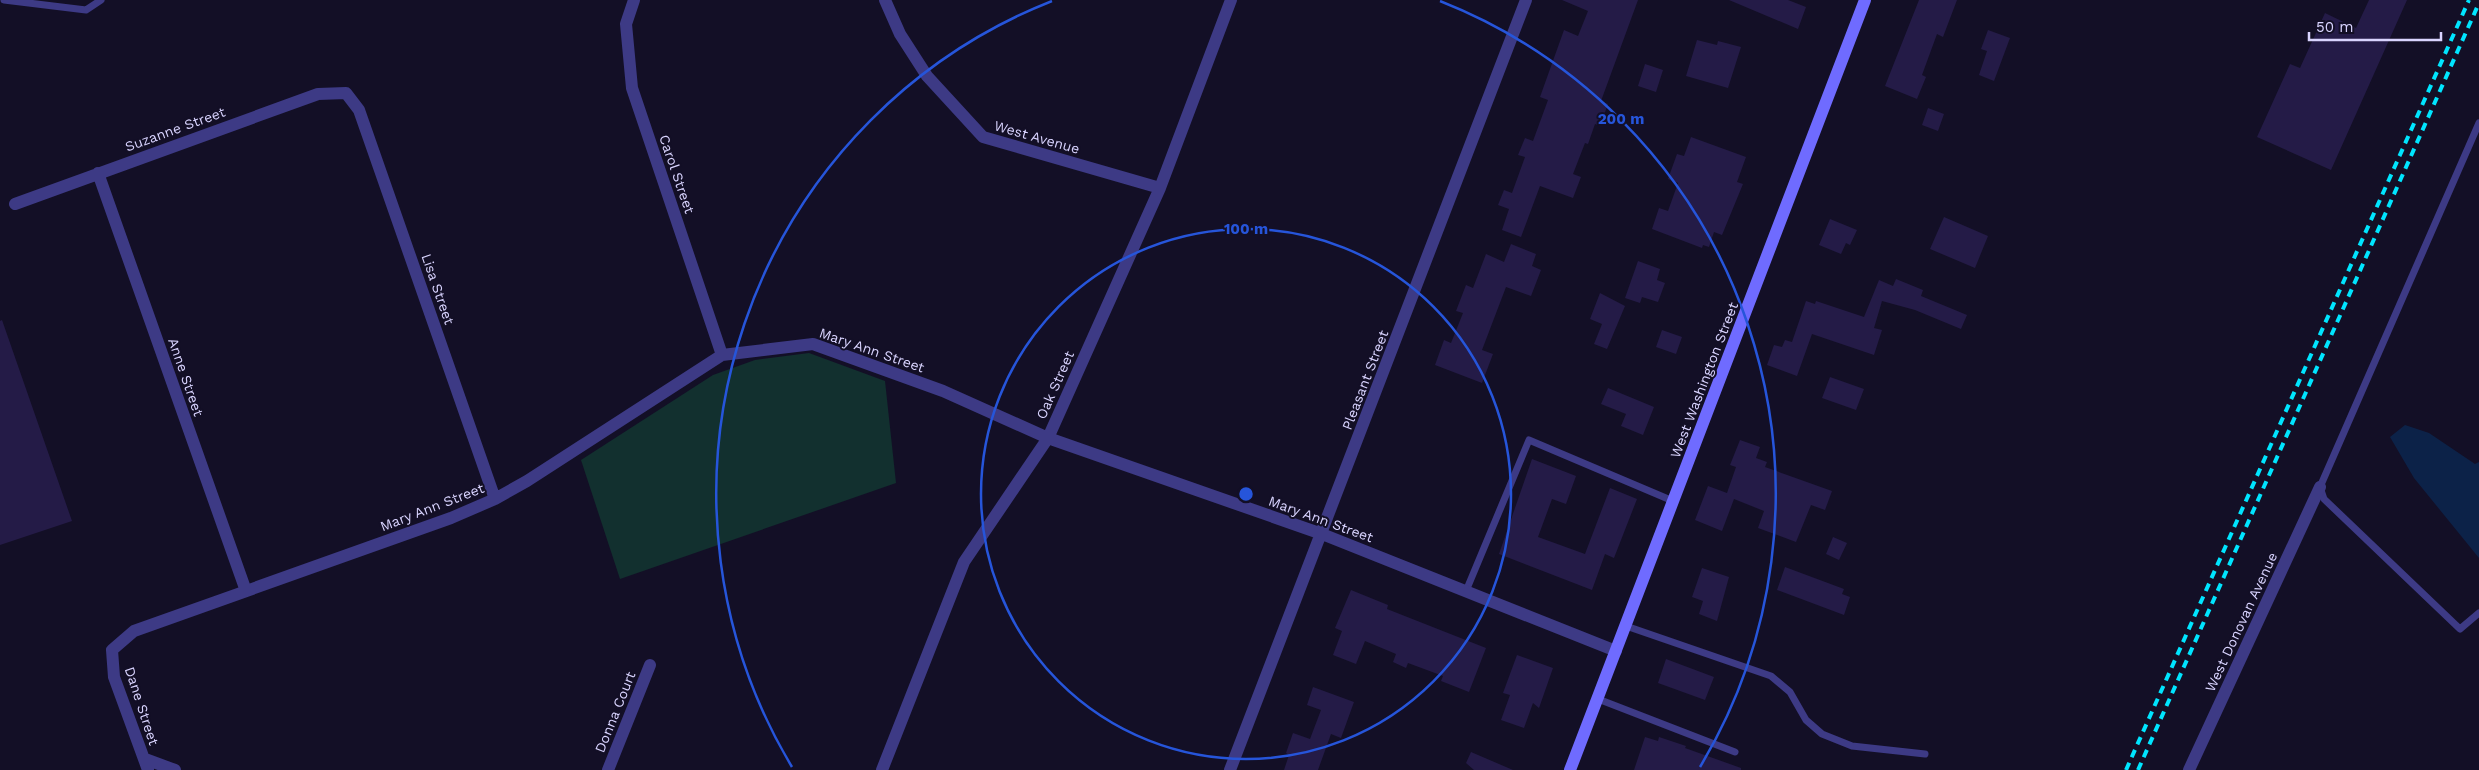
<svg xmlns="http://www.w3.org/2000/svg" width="2479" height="770" font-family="'Work Sans',sans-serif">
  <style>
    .green { fill: #12302f }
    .water { fill: #0c2248 }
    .building { fill: #241b47 }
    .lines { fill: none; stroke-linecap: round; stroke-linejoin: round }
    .lane { stroke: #3d3a85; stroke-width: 7 }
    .street { stroke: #3d3a85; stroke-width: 12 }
    .secondary { stroke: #6f6bff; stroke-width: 12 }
    .rail { stroke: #00e5ff; stroke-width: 4; stroke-dasharray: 8 6; stroke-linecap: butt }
    .ring { fill: none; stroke: #2655da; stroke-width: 2.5 }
    .labels { text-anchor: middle; stroke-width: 4; stroke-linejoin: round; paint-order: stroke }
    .street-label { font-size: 14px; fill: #d9d4ff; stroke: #130f26 }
    .centre { fill: #2655da; stroke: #130f26; stroke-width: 2.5 }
    .ring-label { font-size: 15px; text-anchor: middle; font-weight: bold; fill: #2655da; stroke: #130f26; stroke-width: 4; stroke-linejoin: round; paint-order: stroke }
  </style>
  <rect width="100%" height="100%" fill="#130f26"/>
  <path class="green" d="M809,353L885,381L896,483L620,579L581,460L713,375L755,360Z"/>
  <path class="water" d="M2405,425L2429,433L2475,464L2479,462V558L2414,478L2390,437Z"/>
  <path class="building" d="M1562,0H1638L1601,101L1608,104L1600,126L1595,124L1588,144L1585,143L1573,174L1581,177L1573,198L1540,186L1521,237L1502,230L1509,209L1498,205L1504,190L1512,193L1525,157L1518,155L1525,138L1533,141L1548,100L1540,97L1564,30L1578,36L1588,11Z
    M1729,0H1788L1806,7L1798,29Z
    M1919,0H1957L1943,37L1937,34L1922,75L1926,77L1917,99L1885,86Z
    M2369,0H2407L2331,170L2257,137L2290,64L2300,68L2325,13L2356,28Z
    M1988,30L2010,38L1994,81L1979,75L1987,51L1981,49Z
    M1697,40L1717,45L1718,41L1741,47L1728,88L1686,76Z
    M1645,64L1663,70L1656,92L1638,86Z
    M1928,108L1944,114L1938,131L1922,125Z
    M1691,137L1746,157L1737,182L1743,184L1722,235L1714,232L1709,247L1703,245L1702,248L1652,229L1659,208L1668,211L1678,183L1668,179L1677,154L1684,156Z
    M1944,217L1988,236L1975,268L1930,249Z
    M1830,219L1857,230L1850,245L1846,243L1841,254L1819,245Z
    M1511,244L1536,254L1532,266L1541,270L1531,296L1506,287L1482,350L1493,354L1482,383L1435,365L1444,340L1451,343L1463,313L1456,311L1466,285L1473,288L1486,254L1504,262Z
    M1638,261L1660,269L1657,280L1665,283L1658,302L1642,297L1640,303L1625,298Z
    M1896,279L1923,290L1921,296L1967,315L1961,329L1915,310L1882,301L1874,328L1882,330L1874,355L1812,334L1797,376L1767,365L1774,345L1782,347L1785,340L1792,342L1806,301L1815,304L1816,301L1864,317L1879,280L1893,286Z
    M1600,293L1625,306L1607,349L1594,344L1602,324L1590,319Z
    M2,320L72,521L0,545V321Z
    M1662,330L1682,337L1676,354L1656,347Z
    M1830,377L1864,389L1856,410L1822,398Z
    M1608,388L1654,407L1643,435L1621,426L1626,414L1601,404Z
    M1740,440L1760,447L1756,458L1767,462L1765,467L1832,491L1825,510L1811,505L1796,542L1758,528L1764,511L1734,499L1722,531L1695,520L1708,486L1727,493L1736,467L1730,465Z
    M1532,459L1576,476L1566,504L1552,499L1538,537L1585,554L1610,488L1637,499L1614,558L1605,554L1592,590L1499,554Z
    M1833,537L1847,543L1839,560L1826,554Z
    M1785,567L1844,589L1842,594L1850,597L1844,615L1777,590Z
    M1702,568L1729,577L1717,621L1699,614L1703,601L1692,597Z
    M1351,590L1388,605L1387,609L1486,648L1469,692L1441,681L1443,676L1408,663L1406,668L1393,662L1396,654L1365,641L1356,664L1333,655L1342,631L1335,628Z
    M1517,655L1553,668L1539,708L1533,703L1524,728L1501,720L1510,695L1503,693Z
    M1666,659L1714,677L1705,700L1658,683Z
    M1313,687L1354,702L1341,738L1331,734L1318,770H1284L1289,755L1286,753L1293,733L1310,739L1321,710L1307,705Z
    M1645,737L1658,741L1659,737L1686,746L1685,748L1741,768V770H1634Z
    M1471,752L1513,770H1474L1466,763Z"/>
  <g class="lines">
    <path class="lane" d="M4,0L86,10L101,0
      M2479,123L2320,487L2324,499L2460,629L2479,613
      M1466,591L1529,440L1673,501
      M1626,626L1771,676L1790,692L1806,720L1822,734L1852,746L1925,754
      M1598,699L1735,752"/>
    <path class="street" d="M634,0L626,24L632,88L722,355
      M885,0L900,34L927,76L983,137L1160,188
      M98,173L246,591
      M15,204L318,94L346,93L359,110L495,499
      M145,759L175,770
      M148,770L114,677L112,650L134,631L451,518L495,499L527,481L722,355L813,344L943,391L1048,438L1322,534L1616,651
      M608,770L650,665
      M882,770L964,562L1048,438L1160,188L1231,0
      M1230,770L1526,0
      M2189,770L2320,487"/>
    <path class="secondary" d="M1570,770L1865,0"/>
    <path class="rail" d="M2126,770L2469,0
      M2138,770L2479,3"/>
  </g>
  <g class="ring">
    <circle cx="1246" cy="494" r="265"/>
    <path d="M792 767A530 530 0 0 1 1052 1M1440 1A530 530 0 0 1 1700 767"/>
  </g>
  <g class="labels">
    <g class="street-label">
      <text transform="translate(175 129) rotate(-20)" y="5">Suzanne Street</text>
      <text transform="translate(1037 137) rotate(16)" y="5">West Avenue</text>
      <text transform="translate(677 174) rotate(71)" y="5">Carol Street</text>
      <text transform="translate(438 289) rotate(71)" y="5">Lisa Street</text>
      <text transform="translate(872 350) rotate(19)" y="5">Mary Ann Street</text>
      <text transform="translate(186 377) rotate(71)" y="5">Anne Street</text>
      <text transform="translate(1365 380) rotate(-69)" y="5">Pleasant Street</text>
      <text transform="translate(1704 380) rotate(-69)" y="5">West Washington Street</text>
      <text transform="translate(1055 385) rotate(-66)" y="5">Oak Street</text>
      <text transform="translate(432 507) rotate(-21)" y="5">Mary Ann Street</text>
      <text transform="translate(1321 519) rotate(20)" y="5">Mary Ann Street</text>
      <text transform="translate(2241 622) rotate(-65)" y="5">West Donovan Avenue</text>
      <text transform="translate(142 706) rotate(72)" y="5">Dane Street</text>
      <text transform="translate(615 712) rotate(-68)" y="5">Donna Court</text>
    </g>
  </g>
  <circle cx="1246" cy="494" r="8" class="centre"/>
  <g class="ring-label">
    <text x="1621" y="124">200 m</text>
    <text x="1246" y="234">100 m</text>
  </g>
  <path d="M2309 32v8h132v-8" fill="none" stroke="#d9d4ff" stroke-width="2.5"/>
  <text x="2316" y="32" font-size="15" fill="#d9d4ff" stroke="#130f26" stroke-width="4" paint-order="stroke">50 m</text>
</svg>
